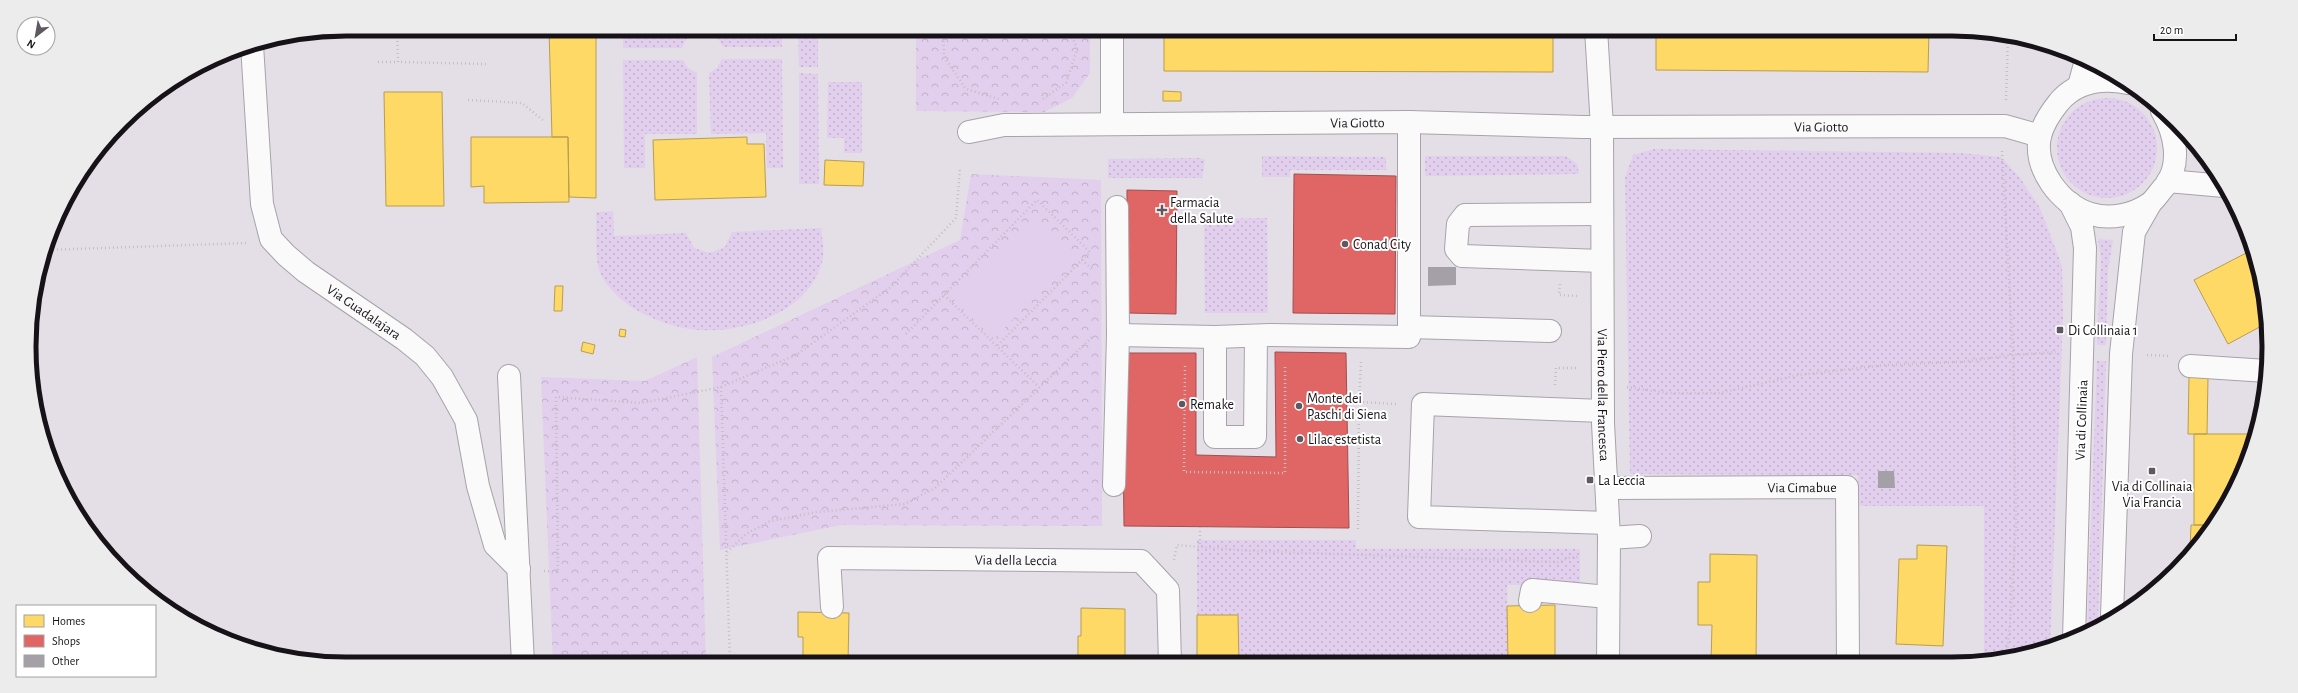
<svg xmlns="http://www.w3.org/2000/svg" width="2298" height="693" font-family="'Alegreya Sans',sans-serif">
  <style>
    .grass { fill: url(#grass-dots) }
    .park { fill: url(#park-crowns) }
    .pitch { fill: #e2ceed }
    .homes { fill: #ffd966; stroke: #b99d4f }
    .shops { fill: #e06666; stroke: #a34d4f }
    .building { fill: #a5a0a7 }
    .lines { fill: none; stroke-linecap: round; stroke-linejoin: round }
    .minor-casing { stroke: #a7a3a9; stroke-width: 24 }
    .path { stroke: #c2c0c2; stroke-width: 2.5; stroke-dasharray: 1 3; stroke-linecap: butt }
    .minor { stroke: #fbfafb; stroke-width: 22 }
    .poi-dot { fill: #5e5960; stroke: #fff; stroke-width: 1.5 }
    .labels { text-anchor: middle; stroke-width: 4; stroke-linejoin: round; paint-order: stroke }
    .street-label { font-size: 14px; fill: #161218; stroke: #fff }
    .poi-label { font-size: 14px; fill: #161218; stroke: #fff; text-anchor: start }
    .rim { fill: none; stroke: #161218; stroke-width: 5 }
  </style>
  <defs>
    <pattern id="grass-dots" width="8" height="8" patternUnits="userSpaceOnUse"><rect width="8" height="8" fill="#e2ceed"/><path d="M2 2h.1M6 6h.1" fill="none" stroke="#c1b0ca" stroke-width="1.8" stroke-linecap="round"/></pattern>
    <pattern id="park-crowns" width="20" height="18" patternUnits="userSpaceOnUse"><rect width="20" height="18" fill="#e2ceed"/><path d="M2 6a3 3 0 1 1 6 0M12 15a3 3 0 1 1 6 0" fill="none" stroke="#c1b0ca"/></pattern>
  </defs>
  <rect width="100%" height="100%" fill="#e4dee7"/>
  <path class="grass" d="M623,29H697V33L686,40L682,48H623Z
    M708,29H782V47H723L719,40L708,33Z
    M798,29H818V67H799Z
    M722,59H782L783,168H767L766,133L711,134L709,73L717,68Z
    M623,60H683L688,68L697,73V134H645V168H624Z
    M799,73L818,74L819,184H799Z
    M828,82H862V153H844V138H827Z
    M2057 148a50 50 0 1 1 100 0a50 50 0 1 1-100 0Z
    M1654,149L1961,153L2001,157L2020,178L2040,208L2062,266L2063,318L2050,646L1993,661H1984V506H1860L1858,475L1630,474L1625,178L1633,155Z
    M1262,156L1386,157V170H1290V177H1262Z
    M1425,156H1566L1577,164L1579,174L1425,176Z
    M1199,158L1205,160L1202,178H1108V159Z
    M613,211L614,236L686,233L694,248L710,253L725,247L732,232L821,228C822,238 825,252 822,262C809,312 745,333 698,330C675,328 650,319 630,306C618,297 604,285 599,270C595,257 597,227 596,212Z
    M1267,218L1268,313H1205L1204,219Z
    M2098,239L2113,240L2108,270L2106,345H2097L2101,256Z
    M2097,361H2106L2098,624L2087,631Z
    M1197,540H1356V549H1580V585H1507L1508,662L1239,663L1238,615H1197Z"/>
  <path class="park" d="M916,29H1090V73L1072,98L1044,112L916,111Z
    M971,174L1101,180L1102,526L841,525L720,550L712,357L960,240Z
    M697,357L706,663L553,664L541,377L645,381Z"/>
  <path class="pitch" d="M1035,216L1075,255L994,339L954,300Z"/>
  <path class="homes" d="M549,29H596V198L569,197L568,137H552Z
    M1164,29H1204V37L1553,36V72L1164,71Z
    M1656,29H1929L1928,72L1656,70Z
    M1163,91L1181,92V101H1163Z
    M384,92H442L444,206H386Z
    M471,137H568L569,202L484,203V186L471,187Z
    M747,137V144H764L766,197L655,200L653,140Z
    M825,160L864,162L863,186L824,185Z
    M2252,250L2263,284L2267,323L2228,344L2194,280Z
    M555,286H563L562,311H554Z
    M620,329L626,330L625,337L619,336Z
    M583,342L595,345L593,354L581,351Z
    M2189,377L2208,378L2207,434H2188Z
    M2194,434H2253L2227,505L2210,525H2194Z
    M2191,525H2210L2190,550Z
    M1917,545L1947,546L1943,646L1896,644L1899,559H1917Z
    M1710,554L1757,555L1756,662H1711L1712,625H1698V582H1710Z
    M1555,605V662H1508L1507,606Z
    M1081,608L1125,609V663H1078V636H1081Z
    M798,612L849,613L848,663H803V637H798Z
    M1197,615H1238L1239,663H1197Z"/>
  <path class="shops" d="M1294,174L1396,176L1395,314L1293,313Z
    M1127,190L1177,191L1176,314L1127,313Z
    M1275,352L1346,353L1349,528L1124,526L1122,353H1196V455L1276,457Z"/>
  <path class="building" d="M1428,267H1456V285L1428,286Z
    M1878,471H1894L1895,488H1878Z"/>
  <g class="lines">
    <defs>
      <g id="minor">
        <path d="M1112,29V124"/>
        <path id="s1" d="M1596,29L1602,127L1603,423L1609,538L1608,662"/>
        <path id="s2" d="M252,45L262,204L271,239L286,255L306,272L404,339L425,356L442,377L466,420L478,486L495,545L519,569"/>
        <path d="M2128,83C2103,78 2077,81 2059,102C2051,112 2043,124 2040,136C2033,169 2061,205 2091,214C2110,220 2133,215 2149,204C2155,200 2160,191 2165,186C2182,164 2175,133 2162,111"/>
        <path d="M2079,86L2086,60"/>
        <path id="s3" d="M969,132L1004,125L1409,122L1583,127L2005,126L2040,136"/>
        <path d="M2168,181L2224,186"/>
        <path d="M2070,203L2082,227L2085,248L2074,639"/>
        <path d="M1117,207L1118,335"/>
        <path d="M1602,214L1465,215L1458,224L1456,249L1462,256L1602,261"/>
        <path d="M1409,327L1550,331"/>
        <path d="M1256,336L1255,437H1215V337L1270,335L1409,337V122"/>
        <path d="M2190,366L2267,371"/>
        <path d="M509,376L523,664"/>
        <path d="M1603,411L1423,404L1419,517L1608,523"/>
        <path d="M1114,485L1118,335L1215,337"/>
        <path id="s4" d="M1607,488L1847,487L1848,662"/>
        <path d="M1609,538L1640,536"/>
        <path d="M1530,601L1532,590L1608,597"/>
        <path id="s5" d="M832,607L829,558L1141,561L1168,590L1170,663"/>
        <path d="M2112,616L2121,354L2134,232L2150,204"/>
      </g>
    </defs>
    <use href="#minor" class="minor-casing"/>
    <path class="path" d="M397,29L398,62L486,64
      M943,29L944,57L966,89L999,99
      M378,62H398
      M1043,99L1066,83L1077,50L1070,29
      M468,100L522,103L544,121
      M2006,100L2008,35
      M2002,151L2013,355L2015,475L2016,525L2010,625L2006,658
      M45,250L247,243
      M1082,260L1092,269
      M1560,284L1559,295L1578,296
      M944,295L1039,387
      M906,334L1037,200L1090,252L997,346
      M2147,355L2168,356
      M1361,362L1359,402L1398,404
      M1185,366L1184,472L1285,473V365
      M1555,385L1556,368H1576
      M721,387L730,663
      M1627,387L1669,393H1720L1799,375L1885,365L1960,362L2013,355L2056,352
      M1200,527V547
      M1358,529L1359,402
      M727,552L746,534L770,521L817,512L905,504L935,488L1093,336
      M1174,560L1177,545L1252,551L1558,562L1571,557H1580
      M544,571L558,572L556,397L641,403L721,387L796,355L891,287L956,218L960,168
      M2137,593H2148"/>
    <use href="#minor" class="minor"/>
  </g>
  <g class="poi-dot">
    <path d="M1160 204h4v4h4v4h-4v4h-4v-4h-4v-4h4z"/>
    <circle cx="1345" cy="244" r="4"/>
    <rect x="2056" y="326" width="8" height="8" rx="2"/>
    <circle cx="1182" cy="404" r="4"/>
    <circle cx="1299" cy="406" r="4"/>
    <circle cx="1300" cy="439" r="4"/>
    <rect x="2148" y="467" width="8" height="8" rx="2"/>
    <rect x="1586" y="476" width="8" height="8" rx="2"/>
  </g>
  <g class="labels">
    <g class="street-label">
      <text dy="5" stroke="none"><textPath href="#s3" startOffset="389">Via Giotto</textPath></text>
      <text dy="5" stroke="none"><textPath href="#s3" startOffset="853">Via Giotto</textPath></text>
      <text dy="5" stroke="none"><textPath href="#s2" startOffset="314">Via Guadalajara</textPath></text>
      <text dy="5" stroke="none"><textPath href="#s1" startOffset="366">Via Piero della Francesca</textPath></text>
      <text transform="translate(2081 420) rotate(-88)" y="5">Via di Collinaia</text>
      <text dy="5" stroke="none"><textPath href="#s4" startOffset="195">Via Cimabue</textPath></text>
      <text dy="5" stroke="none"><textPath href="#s5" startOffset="236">Via della Leccia</textPath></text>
    </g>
    <g class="poi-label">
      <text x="1170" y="207">Farmacia<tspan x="1170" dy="16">della Salute</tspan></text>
      <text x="1353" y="249">Conad City</text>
      <text x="2068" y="335">Di Collinaia 1</text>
      <text x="1307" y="403">Monte dei<tspan x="1307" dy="16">Paschi di Siena</tspan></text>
      <text x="1190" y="409">Remake</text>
      <text x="1308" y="444">Lilac estetista</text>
      <text x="1598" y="485">La Leccia</text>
      <text x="2152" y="491" text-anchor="middle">Via di Collinaia<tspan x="2152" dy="16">Via Francia</tspan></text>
    </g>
  </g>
  <path d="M0 0H2298V693H0ZM346 36H1952A310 310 0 0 1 2262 346V347A310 310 0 0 1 1952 657H346A310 310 0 0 1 36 347V346A310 310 0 0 1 346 36Z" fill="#ececed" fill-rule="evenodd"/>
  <path class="rim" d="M346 36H1952A310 310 0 0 1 2262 346V347A310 310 0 0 1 1952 657H346A310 310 0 0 1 36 347V346A310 310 0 0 1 346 36Z"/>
  <rect x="16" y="605" width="140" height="72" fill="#ffffff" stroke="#a2a0a3"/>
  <rect x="24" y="615" width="20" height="12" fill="#ffd966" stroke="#a2a0a3"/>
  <text x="52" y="625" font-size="12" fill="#161218">Homes</text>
  <rect x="24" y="635" width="20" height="12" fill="#e06666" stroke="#a2a0a3"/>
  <text x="52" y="645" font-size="12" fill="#161218">Shops</text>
  <rect x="24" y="655" width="20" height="12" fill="#a5a0a7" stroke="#a2a0a3"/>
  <text x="52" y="665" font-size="12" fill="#161218">Other</text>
  <g transform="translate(36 36) rotate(211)"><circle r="19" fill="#ffffff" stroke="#a2a0a3"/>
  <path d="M0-3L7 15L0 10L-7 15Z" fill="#5e5960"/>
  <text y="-6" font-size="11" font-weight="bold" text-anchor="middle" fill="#161218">N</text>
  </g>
  <path d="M2154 34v6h82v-6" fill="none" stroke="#161218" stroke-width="2"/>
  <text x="2160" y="34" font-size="12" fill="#161218" stroke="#ffffff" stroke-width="3" paint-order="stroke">20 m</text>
</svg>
